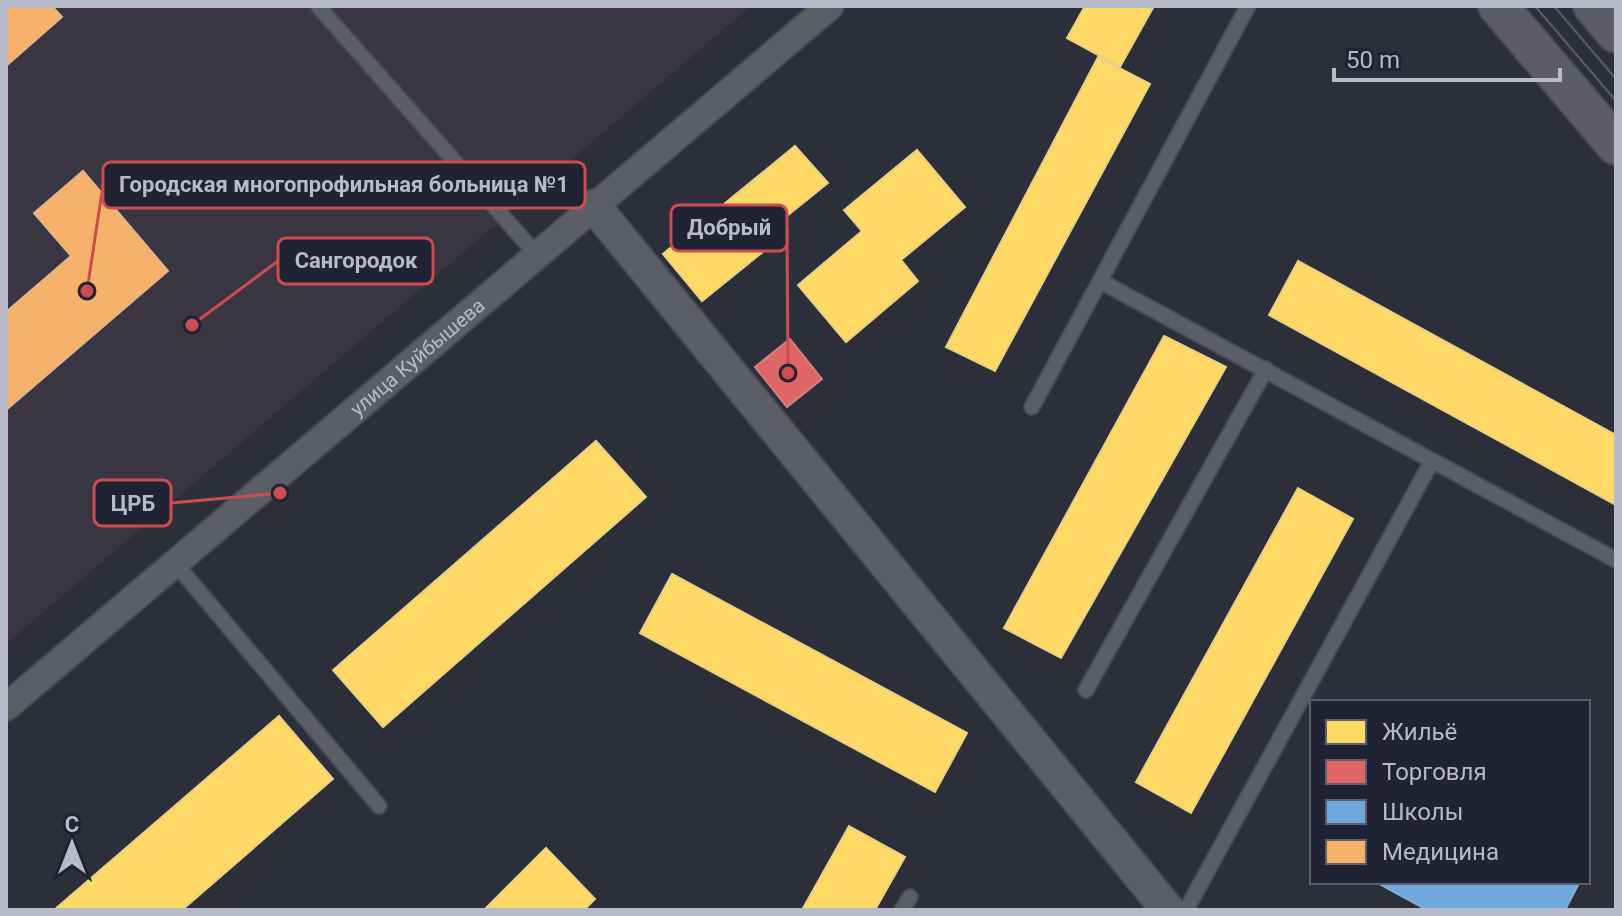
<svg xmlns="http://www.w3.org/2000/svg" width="1622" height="916" font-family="Roboto,sans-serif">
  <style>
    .medical { fill: #393542 }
    .homes { fill: #ffd966; stroke: #e9d084; stroke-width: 2 }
    .shops { fill: #e06666; stroke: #d47f84; stroke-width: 2 }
    .schools { fill: #6fa8dc; stroke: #85add6; stroke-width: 2 }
    .health { fill: #f6b26b; stroke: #e3b487; stroke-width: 2 }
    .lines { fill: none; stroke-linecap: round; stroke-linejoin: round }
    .service-casing { stroke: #484a52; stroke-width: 18 }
    .minor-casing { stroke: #484a52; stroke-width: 30 }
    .tertiary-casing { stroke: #484a52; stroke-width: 36 }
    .secondary-casing { stroke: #484a52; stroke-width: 42 }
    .service { stroke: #5c5e67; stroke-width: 14 }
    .minor { stroke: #5c5e67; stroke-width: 26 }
    .tertiary { stroke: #5c5e67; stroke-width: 32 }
    .secondary { stroke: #5b5c65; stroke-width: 38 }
    .tram { stroke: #5b5c64; stroke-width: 2 }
    .labels { text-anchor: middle; stroke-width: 8; stroke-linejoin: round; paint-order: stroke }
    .street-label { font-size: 20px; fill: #b7bac9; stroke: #202334 }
    .leader { fill: none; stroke: #ce4c50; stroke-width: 3 }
    .callout-dot { fill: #ce4c50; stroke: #202334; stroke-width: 3 }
    .callout { fill: #202334; stroke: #ce4c50; stroke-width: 3 }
    .callout-label { font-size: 22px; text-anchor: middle; font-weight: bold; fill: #b7bac9 }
  </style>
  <rect width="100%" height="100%" fill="#2c2f39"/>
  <path class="medical" d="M6,6H751L6,644Z"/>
  <path class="homes" d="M1085,6H1154L1120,67L1067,38Z
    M1098,57L1150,84L995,371L946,347Z
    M795,146L828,183L777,224L785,234L702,301L663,254Z
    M917,150L965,207L901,260L918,281L846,342L798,285L862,231L844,210Z
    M1298,261L1616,435V505L1269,315Z
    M1164,336L1226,367L1061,658L1004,628Z
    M596,441L646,497L383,727L333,670Z
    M1298,488L1353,519L1191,813L1136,782Z
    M672,574L967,733L935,792L640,633Z
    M279,716L333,779L182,910H54Z
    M849,826L905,857L875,910H802Z
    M546,848L595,899L584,910H484Z"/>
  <path class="shops" d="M790,339L822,379L787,407L755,367Z"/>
  <path class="schools" d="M1376,882H1573L1578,885L1565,910H1427Z"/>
  <path class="health" d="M6,6H52L62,17L6,66Z
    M83,171L168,271L6,410V312L71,256L34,213Z"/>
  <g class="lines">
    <defs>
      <path id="service" d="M318,6L537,255
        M1100,281L1616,560
        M1032,407L1248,6
        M175,563L379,806
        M1086,690L1266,369
        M902,910L910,897
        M1186,910L1432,461"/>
      <g id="minor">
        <path id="s1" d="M6,707L830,6"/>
      </g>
      <path id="tertiary" d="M594,206L1168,910"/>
      <path id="secondary" d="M1498,6L1616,145
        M1593,6L1616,33"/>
    </defs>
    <use href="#service" class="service-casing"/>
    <use href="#minor" class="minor-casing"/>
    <use href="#tertiary" class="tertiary-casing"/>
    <use href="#secondary" class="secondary-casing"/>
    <use href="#service" class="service"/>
    <use href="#minor" class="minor"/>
    <use href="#tertiary" class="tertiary"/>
    <use href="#secondary" class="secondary"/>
    <path class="tram" d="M1535,6L1616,101
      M1554,6L1616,79"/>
  </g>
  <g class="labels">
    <g class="street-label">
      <text dy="7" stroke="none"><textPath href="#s1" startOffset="540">улица Куйбышева</textPath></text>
    </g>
  </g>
  <path class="leader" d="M87 291L103 185M788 373L787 228M192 325L278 261M280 493L171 503"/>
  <g class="callout-dot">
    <circle cx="87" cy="291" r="8"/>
    <circle cx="788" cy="373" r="8"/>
    <circle cx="192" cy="325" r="8"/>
    <circle cx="280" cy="493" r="8"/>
  </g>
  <g class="callout">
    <rect x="103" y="162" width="482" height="46" rx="8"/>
    <rect x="671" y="205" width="116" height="46" rx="8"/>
    <rect x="278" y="238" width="155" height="46" rx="8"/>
    <rect x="94" y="480" width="77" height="46" rx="8"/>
  </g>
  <g class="callout-label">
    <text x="344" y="192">Городская многопрофильная больница №1</text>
    <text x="729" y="235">Добрый</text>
    <text x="356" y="268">Сангородок</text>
    <text x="133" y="511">ЦРБ</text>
  </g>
  <rect width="1622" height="916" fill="none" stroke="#b7bac9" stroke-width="16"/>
  <rect x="1310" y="700" width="280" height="184" fill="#202334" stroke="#5c5f70" stroke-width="2"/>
  <rect x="1326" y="720" width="40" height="24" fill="#ffd966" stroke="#5c5f70" stroke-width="2"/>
  <text x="1382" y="740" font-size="24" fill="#b7bac9">Жильё</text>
  <rect x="1326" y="760" width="40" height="24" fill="#e06666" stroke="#5c5f70" stroke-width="2"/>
  <text x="1382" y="780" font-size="24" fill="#b7bac9">Торговля</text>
  <rect x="1326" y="800" width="40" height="24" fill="#6fa8dc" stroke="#5c5f70" stroke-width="2"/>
  <text x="1382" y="820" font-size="24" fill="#b7bac9">Школы</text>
  <rect x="1326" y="840" width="40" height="24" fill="#f6b26b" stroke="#5c5f70" stroke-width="2"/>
  <text x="1382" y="860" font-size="24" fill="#b7bac9">Медицина</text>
  <g transform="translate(72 844)" stroke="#202334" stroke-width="6" paint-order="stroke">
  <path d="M0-6L14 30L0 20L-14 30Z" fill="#b7bac9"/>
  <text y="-12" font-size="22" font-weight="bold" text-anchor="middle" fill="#b7bac9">С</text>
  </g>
  <path d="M1334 68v12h226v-12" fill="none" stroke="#b7bac9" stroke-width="4"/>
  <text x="1346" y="68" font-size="24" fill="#b7bac9" stroke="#202334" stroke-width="6" paint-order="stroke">50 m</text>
</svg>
